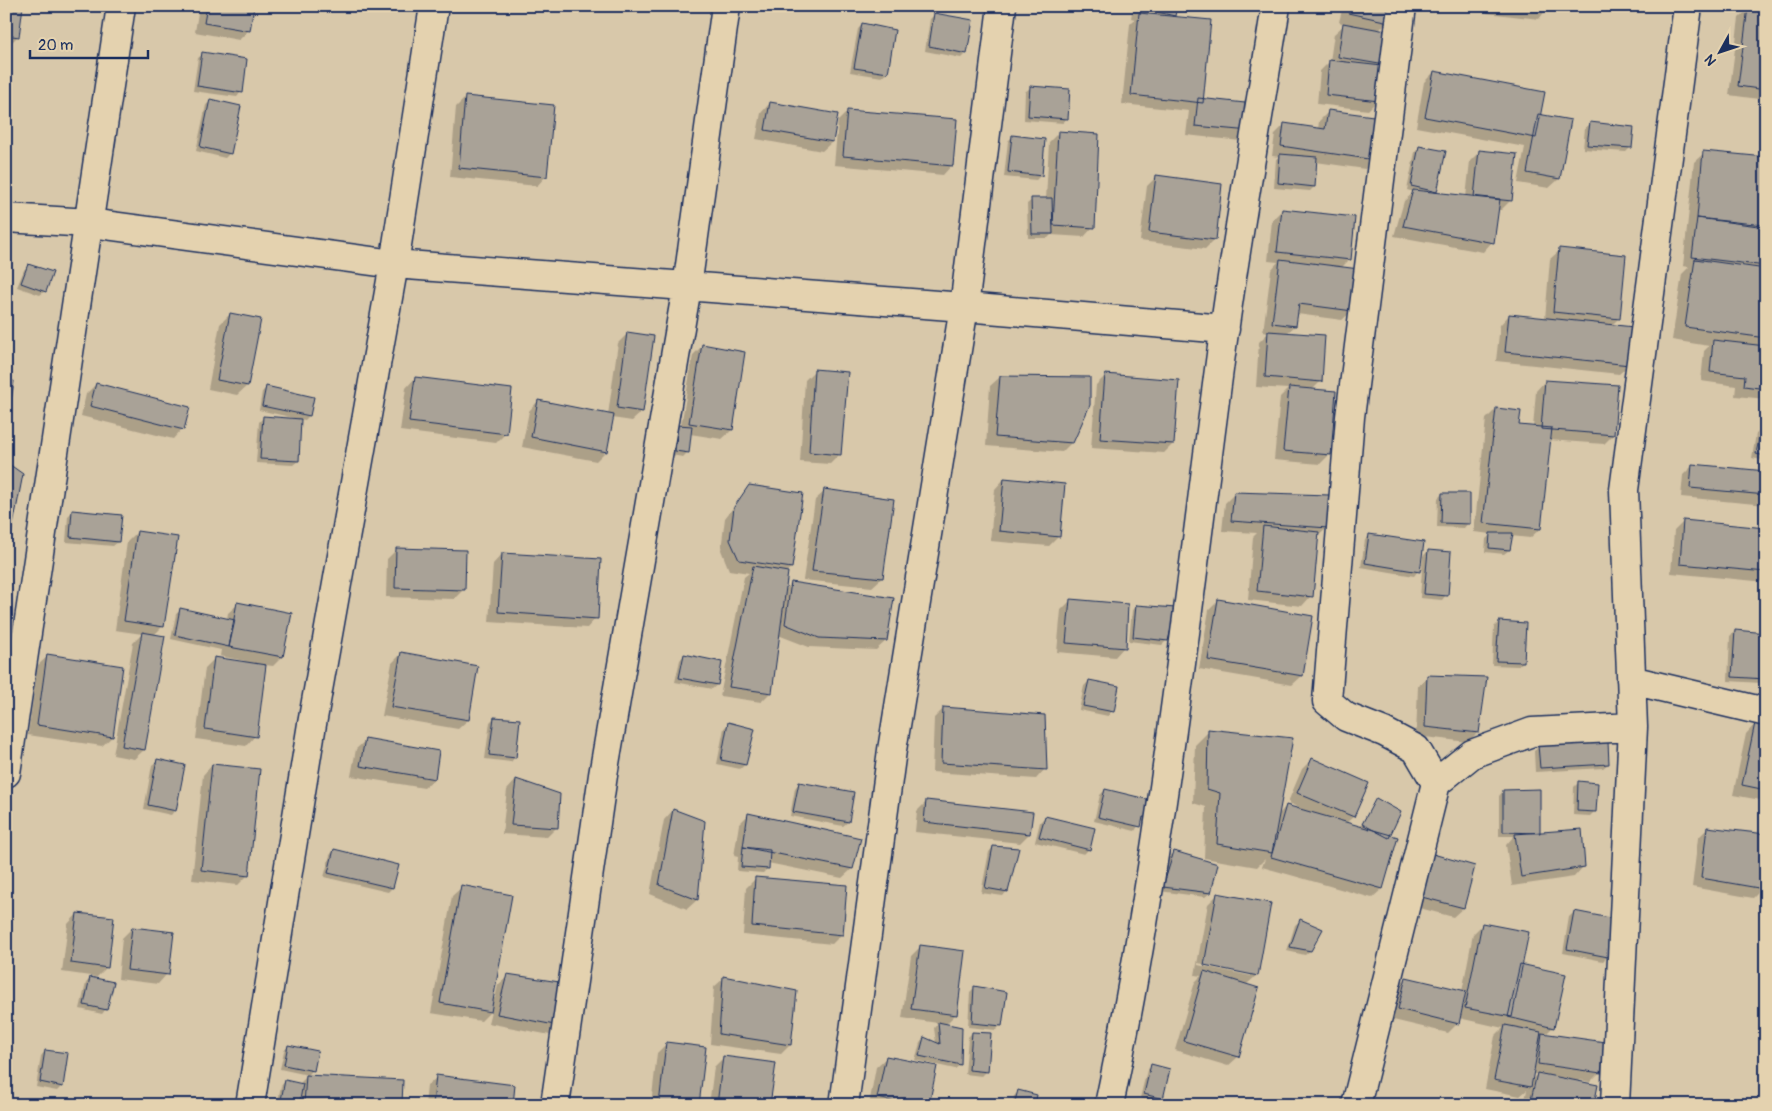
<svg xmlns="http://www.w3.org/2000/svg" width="1772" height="1111" font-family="Pangolin,sans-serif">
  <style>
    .shadow { fill: #0003; fill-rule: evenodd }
    .building { fill: #a9a297; stroke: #1b2f5e }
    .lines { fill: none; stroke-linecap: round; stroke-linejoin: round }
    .street-casing { stroke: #1b2f5e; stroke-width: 31 }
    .street { stroke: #e4d2af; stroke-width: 28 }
  </style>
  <rect width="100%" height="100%" fill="#d8c8aa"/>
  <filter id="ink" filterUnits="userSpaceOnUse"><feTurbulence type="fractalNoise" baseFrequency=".02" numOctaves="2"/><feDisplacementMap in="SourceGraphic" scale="10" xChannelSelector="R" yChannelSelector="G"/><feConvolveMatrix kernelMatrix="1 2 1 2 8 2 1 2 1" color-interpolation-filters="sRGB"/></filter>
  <g filter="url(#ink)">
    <path class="shadow" d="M6,6L18,36L8,46L6,45Z
      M199,6H253L249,30L239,40L195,32Z
      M1133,6H1175L1171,17L1202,100L1262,106L1250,142L1186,135L1189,111L1122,104L1130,24L1135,19L1131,18Z
      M1343,6H1391L1388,21L1378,31L1396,34L1378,100L1368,110L1317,104L1320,71L1330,61L1334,34L1345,24L1339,22Z
      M1439,6H1549L1539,19L1487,13V8L1483,12Z
      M1749,8L1766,11V100L1729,95L1739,18Z
      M935,14L966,53L961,58L925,51L930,19Z
      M862,25L887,73L882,77L850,72L858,29Z
      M203,54L241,92L237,97L193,91L198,58Z
      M1434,72L1539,115L1570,121L1559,179L1549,188L1518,183L1525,147L1416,127L1424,82Z
      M1030,88L1067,118L1063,123L1024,120L1025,92Z
      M466,97L546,176L537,186L450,177L456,107Z
      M211,101L230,153L225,158L196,151L206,105Z
      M770,103L837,115L832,142L822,151L756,139L761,113Z
      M848,111L952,165L943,175L834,165L838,121Z
      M1329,111L1374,159L1365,169L1316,162L1314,187L1310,191L1274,188L1276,159L1279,157L1272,156L1275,134L1284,125L1318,130L1319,121Z
      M1590,124L1630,148L1626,152L1583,149L1585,128Z
      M1058,133L1093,227L1084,237L1051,235L1048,238H1028L1027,204L1032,200H1046L1049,142Z
      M1013,136L1041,175L1036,180L1004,177L1008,141Z
      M1420,147L1436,191L1433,194L1466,197L1470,161L1480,151L1511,200L1501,210H1497L1492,242L1483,252L1394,236L1404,201L1414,192L1407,190L1415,152Z
      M1704,153L1766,158L1763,224L1760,227L1766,228V399L1735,396L1736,386L1701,381L1704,351L1709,346L1672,340L1682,274L1689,267L1683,266L1694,162Z
      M1157,176L1214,240L1205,249L1140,241L1147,186Z
      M1282,210L1350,259L1341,268L1352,311L1342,320L1297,314L1295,326L1287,333L1321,381L1312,390L1330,454L1320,464L1274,460L1280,397L1288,389L1256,387L1259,342L1268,333L1263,332L1271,270L1278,262L1268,261L1272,220Z
      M1560,250L1619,318L1611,326L1629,365L1619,374L1496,361L1500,325L1509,315L1545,319L1550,259Z
      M28,265L45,291L40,295L17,287L24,270Z
      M230,314L247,386L237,395L208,389L220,324Z
      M628,333L642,412L632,421L612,418L606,451L596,461L522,447L529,411L538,401L608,415L618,343Z
      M702,346L732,430L722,439L690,434L688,452L683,457L671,455L674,431L681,426L693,355Z
      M815,370L840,454L830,464L800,462L805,380Z
      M1105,376L1173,444L1164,453L1091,448L1096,385Z
      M1000,377L1072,442L1062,452L986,446L990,386Z
      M415,378L506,433L496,443L400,431L406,388Z
      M1545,381L1613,435L1604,444L1549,440L1540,529L1530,538L1511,536L1509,550L1504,554L1485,552L1486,539L1491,534L1474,532L1486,419L1496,409L1518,426L1533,428L1536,391Z
      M96,384L182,429L173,439L81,416L86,394Z
      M267,387L309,416L305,420L300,419L298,461L293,465L256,463L259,422L264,417L294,418L259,410L262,392Z
      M1761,430L1766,431V461L1752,458L1756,434Z
      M1693,465L1766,472V505L1681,497L1683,475Z
      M1004,479L1059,536L1049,546L990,541L995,489Z
      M750,486L791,568L786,572L784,591L792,583L886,641L876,650L809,647L778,635L771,692L761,702L720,696L744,577L749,573L729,570L721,550L725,518Z
      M825,491L882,578L872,587L803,580L815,500Z
      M1235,493L1327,528L1317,537L1311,596L1302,606L1248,600L1253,537L1257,533L1222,531L1225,503Z
      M1442,494L1468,523L1464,528L1437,527L1438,498Z
      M73,511L118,542L113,546L66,542L68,516Z
      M1684,521L1766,529V582L1671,573L1674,531Z
      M137,532L163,626L154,635L144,750L134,759L113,755L133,643L142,634L115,630L127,542Z
      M1370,535L1418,571L1414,576L1361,567L1365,540Z
      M396,550L464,589L454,599L386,597L387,559Z
      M1428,551L1446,595L1442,600L1420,598L1423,556Z
      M502,554L596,618L587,628L489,622L493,564Z
      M1071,600L1124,647L1115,657L1057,652L1061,610Z
      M1218,601L1302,676L1292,685L1199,669L1209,610Z
      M238,604L282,657L273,666L265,665L255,736L246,746L196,739L205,668L214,659L245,663V661L220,656L221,650L171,639L176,614L181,610L227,619L228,613Z
      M1136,606L1167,640L1162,645L1129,641L1132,610Z
      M1499,622L1523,662L1518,666L1492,665L1494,627Z
      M1735,631L1766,678L1761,683L1728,681L1730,636Z
      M402,653L477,667L468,720L458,729L382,716L392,663Z
      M684,655L717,685L712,689L675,682L680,660Z
      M48,656L112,737L102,746L28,735L38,665Z
      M1427,677L1478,732L1468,742L1416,736L1418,686Z
      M1089,681L1112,711L1108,716L1079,710L1084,686Z
      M944,708L1045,769L1036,779L932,772L934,718Z
      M494,718L515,757L511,762L485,759L490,722Z
      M729,724L753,730L745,765L740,769L717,764L724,728Z
      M1755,724L1766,727V801L1733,795L1746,734Z
      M1209,731L1278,815L1286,806L1305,812L1288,802L1302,769L1312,759L1353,817L1346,823L1360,827L1376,800L1388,836L1382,889L1372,898L1262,867L1265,859L1257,867L1204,858L1206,807L1193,803L1195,745Z
      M366,740L434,779L424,788L351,776L356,749Z
      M1539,747L1608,764L1603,768L1535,772L1534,751Z
      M157,761L175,810L171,815L144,809L152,765Z
      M212,765L248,875L238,885L192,880L203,775Z
      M516,780L557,827L547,837L502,834L507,790Z
      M799,783L848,822L843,826L790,816L795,788Z
      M1578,783L1595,811L1590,816L1573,815L1574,787Z
      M1105,790L1157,803L1149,823L1141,821L1135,831L1094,821L1100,795Z
      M1503,791L1538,833L1583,867L1574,877L1512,886L1506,845L1514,836H1499V796Z
      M927,801L1029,834L1020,843L915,832L917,811Z
      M673,810L703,821L697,900L687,909L650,894L664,820Z
      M749,814L852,869L842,878L768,863L767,869L763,873L737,871L738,857L734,856L739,824Z
      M1045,817L1089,849L1084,854L1035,842L1040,822Z
      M1708,828L1766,835L1763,888L1753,898L1692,887L1698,838Z
      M993,847L1007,891L1003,896L981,893L989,852Z
      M334,850L398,866L392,888L388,892L324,877L330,855Z
      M1174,853L1210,893L1205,897L1159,891L1169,857Z
      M1474,866L1463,908L1453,917L1405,904Z
      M756,878L842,934L832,944L743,935L746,888Z
      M462,887L493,998H495L498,985L508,976L559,1025L550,1035L488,1023L491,1011L481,1021L431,1013L452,896Z
      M1217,895L1257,975L1246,985L1238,1057L1228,1066L1175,1050L1195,982L1201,976L1195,975L1208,904ZM1198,963L1251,973V976L1198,965Z
      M1574,912L1607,957L1603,961L1563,953L1569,917Z
      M77,914L107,967L97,977L62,972L68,924Z
      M1300,921L1310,951L1305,955L1287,951L1295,925Z
      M1483,924L1521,965L1553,1027L1545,1035L1600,1072L1590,1082L1580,1080L1593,1105H1524L1527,1090L1520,1096L1485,1089L1495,1036L1503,1028L1459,1018L1458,1023L1448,1033L1389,1019L1396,988L1406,978L1462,992L1473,934ZM1532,1074H1537L1531,1081Z
      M132,928L167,974L158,984L118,979L122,938Z
      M921,946L956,1014L945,1025L961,1028L960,1065L955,1069L915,1060L920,1043L924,1038L936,1043L934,1028L938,1023L902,1018L911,956Z
      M91,978L106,1009L102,1014L80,1009L86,983Z
      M724,978L790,1045L781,1054L710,1044L714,987Z
      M974,988L1001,1025L996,1030L968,1027L970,992Z
      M972,1033L987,1071L982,1076L965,1074L968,1037Z
      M667,1043L697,1105H651L657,1053Z
      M288,1046L313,1070L306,1077L401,1105H277L281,1086L285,1081L299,1084L308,1075L280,1069L284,1051Z
      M45,1051L62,1086L57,1091L36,1087L41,1056Z
      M724,1057L769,1105H709L714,1067Z
      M886,1058L928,1105H869L876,1067Z
      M1152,1066L1162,1098L1157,1103L1140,1098L1147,1070Z
      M437,1077L511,1105H425L427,1086Z
      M1019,1091L1033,1105H1012L1014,1096Z"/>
    <path class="building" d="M6,6H23L19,37L6,35Z
      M207,6H254L250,31L204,23Z
      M1140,6H1177L1175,16L1140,8Z
      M1350,6H1392L1389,22L1348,13Z
      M1519,6H1551L1550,10Z
      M1748,7L1766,9V90L1738,86Z
      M934,13L973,20L967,54L929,46Z
      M1139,13L1211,20L1203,103L1131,95Z
      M862,23L895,30L888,73L854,68Z
      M1343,23L1397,33L1391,66L1338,57Z
      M202,52L247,59L243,93L197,86Z
      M1329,60L1382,66L1379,101L1326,95Z
      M1434,71L1545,92L1536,138L1425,117Z
      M1030,86L1070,89L1068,119L1028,116Z
      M465,96L554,105L547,177L459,168Z
      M1198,98L1264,105L1261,132L1195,126Z
      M210,99L241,106L231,154L200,147Z
      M770,102L838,114L833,142L765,130Z
      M847,110L957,119L953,166L843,156Z
      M1328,110L1381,117L1375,160L1281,146L1284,123L1325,129Z
      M1538,114L1571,120L1560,179L1527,173Z
      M1590,122L1634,127L1632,148L1587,145Z
      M1058,131L1099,134L1095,228L1053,225Z
      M1012,135L1045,139L1042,176L1008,172Z
      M1419,146L1446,151L1437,192L1411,186Z
      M1479,150L1517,154L1512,201L1474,197Z
      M1703,151L1766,157L1764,225L1697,218Z
      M1280,154L1317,157L1315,187L1278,183Z
      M1156,175L1222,184L1216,240L1149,232Z
      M1413,190L1500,199L1494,243L1403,226Z
      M1031,198H1052L1053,234H1032Z
      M1282,209L1355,217L1351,260L1277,252Z
      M1697,218L1766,227V266L1692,257Z
      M1559,248L1626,255L1620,319L1553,312Z
      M1280,259L1359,269L1353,311L1299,304L1296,326L1272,323Z
      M1695,259L1766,269V338L1685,327Z
      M28,264L53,272L46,292L21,283Z
      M230,313L261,319L248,386L217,380Z
      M1509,314L1634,327L1630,365L1505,352Z
      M1268,331L1325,335L1322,382L1265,377Z
      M627,332L654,336L643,412L617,408Z
      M1713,340L1766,346V389L1744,386L1745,376L1710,372Z
      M702,344L745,352L733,430L689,423Z
      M814,369L848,372L841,455L809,452Z
      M1105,374L1179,380L1174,444L1100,439Z
      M1000,376L1090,377V405L1073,443L995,437Z
      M415,377L512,389L507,434L409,422Z
      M6,380L14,381L6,434Z
      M1545,380L1618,385L1614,435L1541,429Z
      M96,383L190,407L184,430L90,406Z
      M266,386L314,397L310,416L262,406Z
      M1289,387L1336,391L1331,455L1283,451Z
      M538,400L614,415L607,452L531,437Z
      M1496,408L1521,411L1519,425L1552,428L1541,529L1483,523Z
      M263,416L301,419L299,461L260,459Z
      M678,425L692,426L689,453L675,451Z
      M1761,429H1766V456L1756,454Z
      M6,462L23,474L11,536L6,537Z
      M1692,464L1766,471V495L1690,488Z
      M1004,478L1065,484L1060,537L999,531Z
      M749,485L803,493L792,568L739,560L730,540L734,507Z
      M824,489L894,499L883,578L812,571Z
      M1234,492L1329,495L1328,528L1231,521Z
      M1442,493H1470V524L1441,523Z
      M72,510L122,515L119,542L70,537Z
      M1683,520L1766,528V572L1680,564Z
      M1263,526L1319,532L1313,597L1257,591Z
      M137,531L178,537L164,627L124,621Z
      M1490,533H1513L1510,550L1489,548Z
      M1369,534L1424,542L1420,572L1365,563Z
      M396,548L466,550L465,590L395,588Z
      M1428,550L1451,552L1448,596L1424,594Z
      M502,553L601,559L598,619L498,612Z
      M753,566L788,572L772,693L729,687Z
      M791,582L894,598L887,641L819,638L785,624Z
      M1070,599L1128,604L1126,648L1066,643Z
      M1218,599L1313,616L1303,676L1208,660Z
      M237,602L292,613L283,657L229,647Z
      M1136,605L1176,608L1168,641L1133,637Z
      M180,608L235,620L229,647L175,635Z
      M1499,621L1526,623L1524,662L1496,661Z
      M1735,630L1766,633V679L1732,677Z
      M142,632L165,636L145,750L122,746Z
      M401,652L478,666L469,720L391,707Z
      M47,654L123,666L113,737L37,725Z
      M684,654L722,662L718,685L679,678Z
      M214,657L266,665L257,737L205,729Z
      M1427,675L1487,677L1479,733L1425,727Z
      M1089,680L1119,686L1114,712L1083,706Z
      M943,707L1045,715L1047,770L941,763Z
      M494,717L520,719L516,758L489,755Z
      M728,722L755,729L746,765L721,760Z
      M1755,723L1766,726V790L1742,785Z
      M1208,729L1293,738L1272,853L1217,844L1220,793L1207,789Z
      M365,738L439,751L435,779L360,766Z
      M1608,742L1609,764L1540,768L1538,745Z
      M1312,758L1369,783L1354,817L1297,793Z
      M157,759L185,765L176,811L148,805Z
      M212,764L260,769L249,876L201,870Z
      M516,779L560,794L558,828L511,825Z
      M1578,781L1598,783L1596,812L1577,811Z
      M799,782L854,792L849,822L793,812Z
      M1105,789L1159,802L1155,819L1143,817L1141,827L1098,817Z
      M1540,789V833L1503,832V790Z
      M1376,798L1401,812L1389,838L1362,824Z
      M926,800L1033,812L1030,834L924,822Z
      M1286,805L1398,837L1383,889L1271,857Z
      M673,809L705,821L698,900L659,885Z
      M748,813L861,838L853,869L743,847Z
      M1045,816L1095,828L1090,850L1039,837Z
      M1707,827L1766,834L1764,889L1701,878Z
      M1582,829L1585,867L1521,877L1515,834Z
      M993,846L1019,848L1008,892L985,888Z
      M743,847L770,850L769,869L741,867Z
      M334,849L399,865L393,888L328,873Z
      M1174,851L1218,864L1211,893L1163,887Z
      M1426,852L1475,866L1464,908L1414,895Z
      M755,877L847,885L843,935L752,926Z
      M461,885L512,895L491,1012L440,1003Z
      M1217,893L1271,903L1258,976L1204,965Z
      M1574,911L1615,919L1608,957L1567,949Z
      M77,913L114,917L108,968L71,963Z
      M1300,919L1323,929L1311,951L1290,947Z
      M1482,923L1529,932L1512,1017L1465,1008Z
      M132,927L174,932L169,975L127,970Z
      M920,945L965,951L957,1015L911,1009Z
      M1520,964L1566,974L1554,1028L1508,1017Z
      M1204,971L1259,988L1239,1057L1184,1041Z
      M507,974L566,983L560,1026L497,1014Z
      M723,976L797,991L791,1045L719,1034Z
      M90,977L114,982L107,1010L84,1005Z
      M1406,977L1466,991L1459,1024L1398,1009Z
      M974,986L1007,992L1002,1026L972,1023Z
      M938,1022L962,1027L961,1065L919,1056L924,1037L940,1044Z
      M1505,1025L1541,1032L1531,1087L1494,1080Z
      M972,1032L991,1033L988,1072L969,1070Z
      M1542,1033L1605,1042L1601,1073L1538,1064Z
      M666,1042L706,1047L699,1105H659Z
      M288,1045L318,1051L314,1071L284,1065Z
      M45,1050L68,1053L63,1087L40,1082Z
      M723,1056L776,1063L770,1105H717Z
      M886,1056L937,1066L929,1105H911L877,1098Z
      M1151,1064L1170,1069L1163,1099L1144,1094Z
      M1537,1073L1598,1085L1594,1105H1553L1531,1100Z
      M306,1075L403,1080L402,1105H304Z
      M436,1075L515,1085L513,1105H433Z
      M285,1080L303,1084L299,1105H280Z
      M1018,1090L1037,1095L1035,1105H1014Z"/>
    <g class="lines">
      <defs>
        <path id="street" d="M1402,6L1350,417L1327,701L1346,717L1384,732L1416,749L1436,783
          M6,218L90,223L394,264L964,307L1225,329
          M1631,680L1766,712
          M6,773L121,6
          M250,1105L312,724L394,264L434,6
          M555,1105L603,775L687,287L726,6
          M844,1105L892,750L964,307L1002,6
          M1109,1105C1163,849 1189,590 1224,332C1239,223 1259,115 1276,6
          M1356,1105L1436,783L1472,754L1532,732L1633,727
          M1615,1105L1633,727L1624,490L1688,6"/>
      </defs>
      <use href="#street" class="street-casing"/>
      <use href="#street" class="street"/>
    </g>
  </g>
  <rect width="1772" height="1111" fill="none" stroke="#e4d2af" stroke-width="25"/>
  <rect x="12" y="12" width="1747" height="1086" fill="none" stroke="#1b2f5e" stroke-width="2" filter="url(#ink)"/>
  <g transform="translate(1720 52) rotate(230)" stroke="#e4d2af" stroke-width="4" paint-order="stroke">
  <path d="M0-4L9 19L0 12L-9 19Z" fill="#1b2f5e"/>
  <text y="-8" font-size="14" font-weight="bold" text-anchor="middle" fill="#1b2f5e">N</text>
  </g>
  <path d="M30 50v8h118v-8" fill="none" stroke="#1b2f5e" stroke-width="2.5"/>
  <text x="38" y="50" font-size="15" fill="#1b2f5e" stroke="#e4d2af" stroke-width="4" paint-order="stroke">20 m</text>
</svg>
